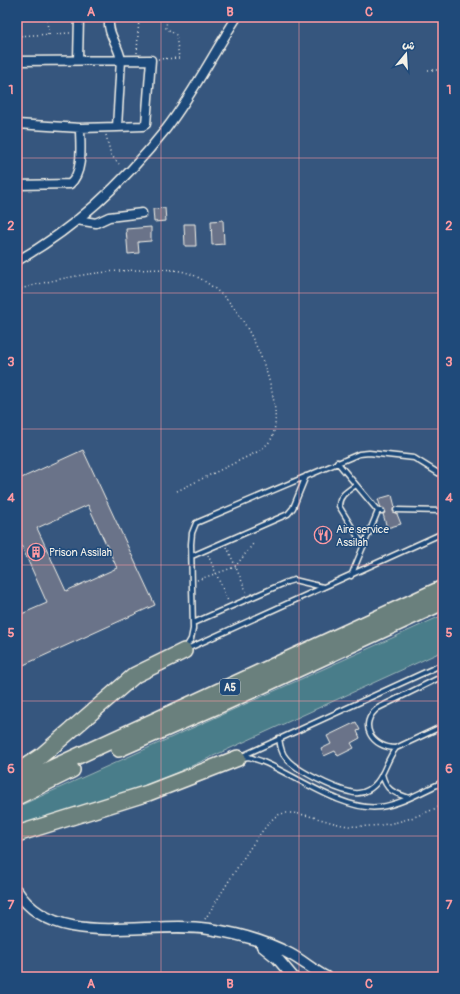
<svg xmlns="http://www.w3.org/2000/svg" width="460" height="994" font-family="Pangolin,'Playpen Sans Arabic',sans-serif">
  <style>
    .green { fill: #497d8a; stroke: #9eb7b9 }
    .building { fill: #6a7389; stroke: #f4f1e8; fill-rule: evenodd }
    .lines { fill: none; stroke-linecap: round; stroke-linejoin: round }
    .service-casing { stroke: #f4f1e8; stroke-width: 7 }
    .minor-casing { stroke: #f4f1e8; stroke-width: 11 }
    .tertiary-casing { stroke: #f4f1e8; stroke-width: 13 }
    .motorway-casing { stroke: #f4f1e8; stroke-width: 18 }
    .path { stroke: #f4f1e8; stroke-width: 1.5; stroke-dasharray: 1 3; stroke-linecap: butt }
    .service { stroke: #1f4a7a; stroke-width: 4 }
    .minor { stroke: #1f4a7a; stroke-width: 8 }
    .tertiary { stroke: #1f4a7a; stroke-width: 10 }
    .motorway { stroke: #6a807d; stroke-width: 15 }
    .grid { fill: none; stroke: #ff9aa2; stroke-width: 1; stroke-opacity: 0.55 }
    .labels { text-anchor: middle; stroke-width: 3; stroke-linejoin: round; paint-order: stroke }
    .shield { fill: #1f4a7a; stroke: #b4bfc7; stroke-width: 1 }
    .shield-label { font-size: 10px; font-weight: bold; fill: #f4f1e8 }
    .poi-label { font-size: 11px; fill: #f4f1e8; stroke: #1f4a7a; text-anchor: start }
    .neatline { fill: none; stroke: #ff9aa2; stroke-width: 1.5 }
    .grid-label { font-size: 13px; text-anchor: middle; font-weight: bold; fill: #ff9aa2 }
  </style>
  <rect width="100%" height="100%" fill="#36567e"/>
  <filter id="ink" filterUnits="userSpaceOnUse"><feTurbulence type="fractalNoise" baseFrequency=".025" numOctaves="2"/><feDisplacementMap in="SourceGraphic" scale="8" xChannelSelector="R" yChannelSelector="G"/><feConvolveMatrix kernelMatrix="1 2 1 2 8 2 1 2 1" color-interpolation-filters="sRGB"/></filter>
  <g filter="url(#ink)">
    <path class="green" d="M443,615V651L128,795L17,828V807Z"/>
    <path class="building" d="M165,208L166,221L154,222L153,209Z
      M223,220L224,244L212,245L211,221Z
      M184,224H195L196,246H185Z
      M151,227V241L138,242L139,253L128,254L126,229Z
      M83,450L155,605L17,668V616L47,603L17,536V480ZM88,505L117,568L66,591L37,528Z
      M392,495L395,507L393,511L397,514L401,524L387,528L383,514L385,510L381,508L378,499Z
      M356,722L360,730L357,731L360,738L351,743L354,748L338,756L335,751L324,756L321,749L331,744L327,736Z"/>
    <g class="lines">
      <defs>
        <path id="service" d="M337,462L378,511H382
          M356,485C348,491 339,495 339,506L363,545
          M396,510L443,511
          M192,556L288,514L293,508L306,476
          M351,576L378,511
          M193,623L287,582L294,580L323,587
          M185,649L191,639L193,629L191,544L192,533L196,523L359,454L369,453L414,458L443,476
          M187,649L443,533
          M443,676L378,708C357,724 372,748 396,748L443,726
          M279,738C280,745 281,753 286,758C295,770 335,789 350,792C356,794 363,793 368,790C384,781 385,761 396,748
          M240,757L443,664
          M242,758L249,757L261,761C295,775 344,812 380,807C402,804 423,791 443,782
          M382,774C386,791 394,793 409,798"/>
        <path id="minor" d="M78,60L79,17
          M17,61L151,60L146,124L143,126L117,127
          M17,124L80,128
          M17,185L70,184C84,172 80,144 80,128L117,127L121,60C118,43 107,35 109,17
          M77,220L96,223L109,217L142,213
          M17,261C74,229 125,181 166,129C193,94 213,54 237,17"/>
        <path id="tertiary" d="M17,891C56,952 148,919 209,929C235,933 266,941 290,954C303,961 313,970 326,977
          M262,946L277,958L293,977"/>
        <path id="motorway" d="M119,749L222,704L443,602
          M17,772L41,756L135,675L184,651
          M17,784L443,588
          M17,797L72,770
          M17,834L148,793L238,758"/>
      </defs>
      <use href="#service" class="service-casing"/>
      <use href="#minor" class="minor-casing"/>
      <use href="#tertiary" class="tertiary-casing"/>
      <use href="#motorway" class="motorway-casing"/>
      <path class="path" d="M47,17L48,34
        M17,36L71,33
        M137,53L139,17
        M158,59L179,58L176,35L166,28L167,17
        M428,70H443
        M106,135L111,155L119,164
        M17,290C57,278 97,271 140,270C156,269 172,268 188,273C203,278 219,291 230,303C253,329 284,400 273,435C271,442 265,446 259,451L175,492
        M227,547L247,593
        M208,555L228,601
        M197,580L235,567L253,544
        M205,919C218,900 262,823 278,815C295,807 331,825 350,826C386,828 410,820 443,805"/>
      <use href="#service" class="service"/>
      <use href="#minor" class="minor"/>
      <use href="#tertiary" class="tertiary"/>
      <use href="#motorway" class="motorway"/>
    </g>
  </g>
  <path class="grid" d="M161,17V977M299,17V977M17,158H443M17,293H443M17,429H443M17,565H443M17,701H443M17,836H443"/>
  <defs>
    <symbol id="restaurant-ring" viewBox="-11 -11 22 22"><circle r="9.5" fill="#1f4a7a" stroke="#ff9aa2" stroke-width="1.5"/><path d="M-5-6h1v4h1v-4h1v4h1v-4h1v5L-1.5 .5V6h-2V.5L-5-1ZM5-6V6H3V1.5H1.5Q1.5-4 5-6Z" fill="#ff9aa2"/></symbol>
    <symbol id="building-ring" viewBox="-11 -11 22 22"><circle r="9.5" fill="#1f4a7a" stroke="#ff9aa2" stroke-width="1.5"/><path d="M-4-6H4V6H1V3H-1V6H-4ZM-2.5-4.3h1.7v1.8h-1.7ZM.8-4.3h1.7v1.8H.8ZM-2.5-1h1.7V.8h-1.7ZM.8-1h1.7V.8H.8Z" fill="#ff9aa2"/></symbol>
  </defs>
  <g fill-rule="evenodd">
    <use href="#restaurant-ring" x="313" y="525" width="20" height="20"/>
    <use href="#building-ring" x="26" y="542" width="20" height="20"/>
  </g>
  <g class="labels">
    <rect class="shield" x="220" y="679" width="20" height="16" rx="3"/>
    <g class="shield-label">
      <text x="230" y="691">A5</text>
    </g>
    <g class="poi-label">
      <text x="336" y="533">Aire service<tspan x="336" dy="13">Assilah</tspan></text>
      <text x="49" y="556">Prison Assilah</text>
    </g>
  </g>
  <rect width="460" height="994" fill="none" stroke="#1f4a7a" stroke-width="44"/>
  <g transform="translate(406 54) rotate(18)" stroke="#1f4a7a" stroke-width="3" paint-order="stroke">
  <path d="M0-3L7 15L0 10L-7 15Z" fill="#f4f1e8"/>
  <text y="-6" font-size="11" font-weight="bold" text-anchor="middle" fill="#f4f1e8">ش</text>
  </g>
  <rect x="22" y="22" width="416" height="950" class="neatline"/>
  <g class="grid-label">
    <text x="91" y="16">A</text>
    <text x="230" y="16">B</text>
    <text x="369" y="16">C</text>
    <text x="11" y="94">1</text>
    <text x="449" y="94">1</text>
    <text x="11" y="230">2</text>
    <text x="449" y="230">2</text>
    <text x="11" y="366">3</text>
    <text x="449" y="366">3</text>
    <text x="11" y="502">4</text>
    <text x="449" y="502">4</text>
    <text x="11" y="637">5</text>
    <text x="449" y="637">5</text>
    <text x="11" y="773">6</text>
    <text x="449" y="773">6</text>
    <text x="11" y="909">7</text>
    <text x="449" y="909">7</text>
    <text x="91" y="988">A</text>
    <text x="230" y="988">B</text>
    <text x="369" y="988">C</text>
  </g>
</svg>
